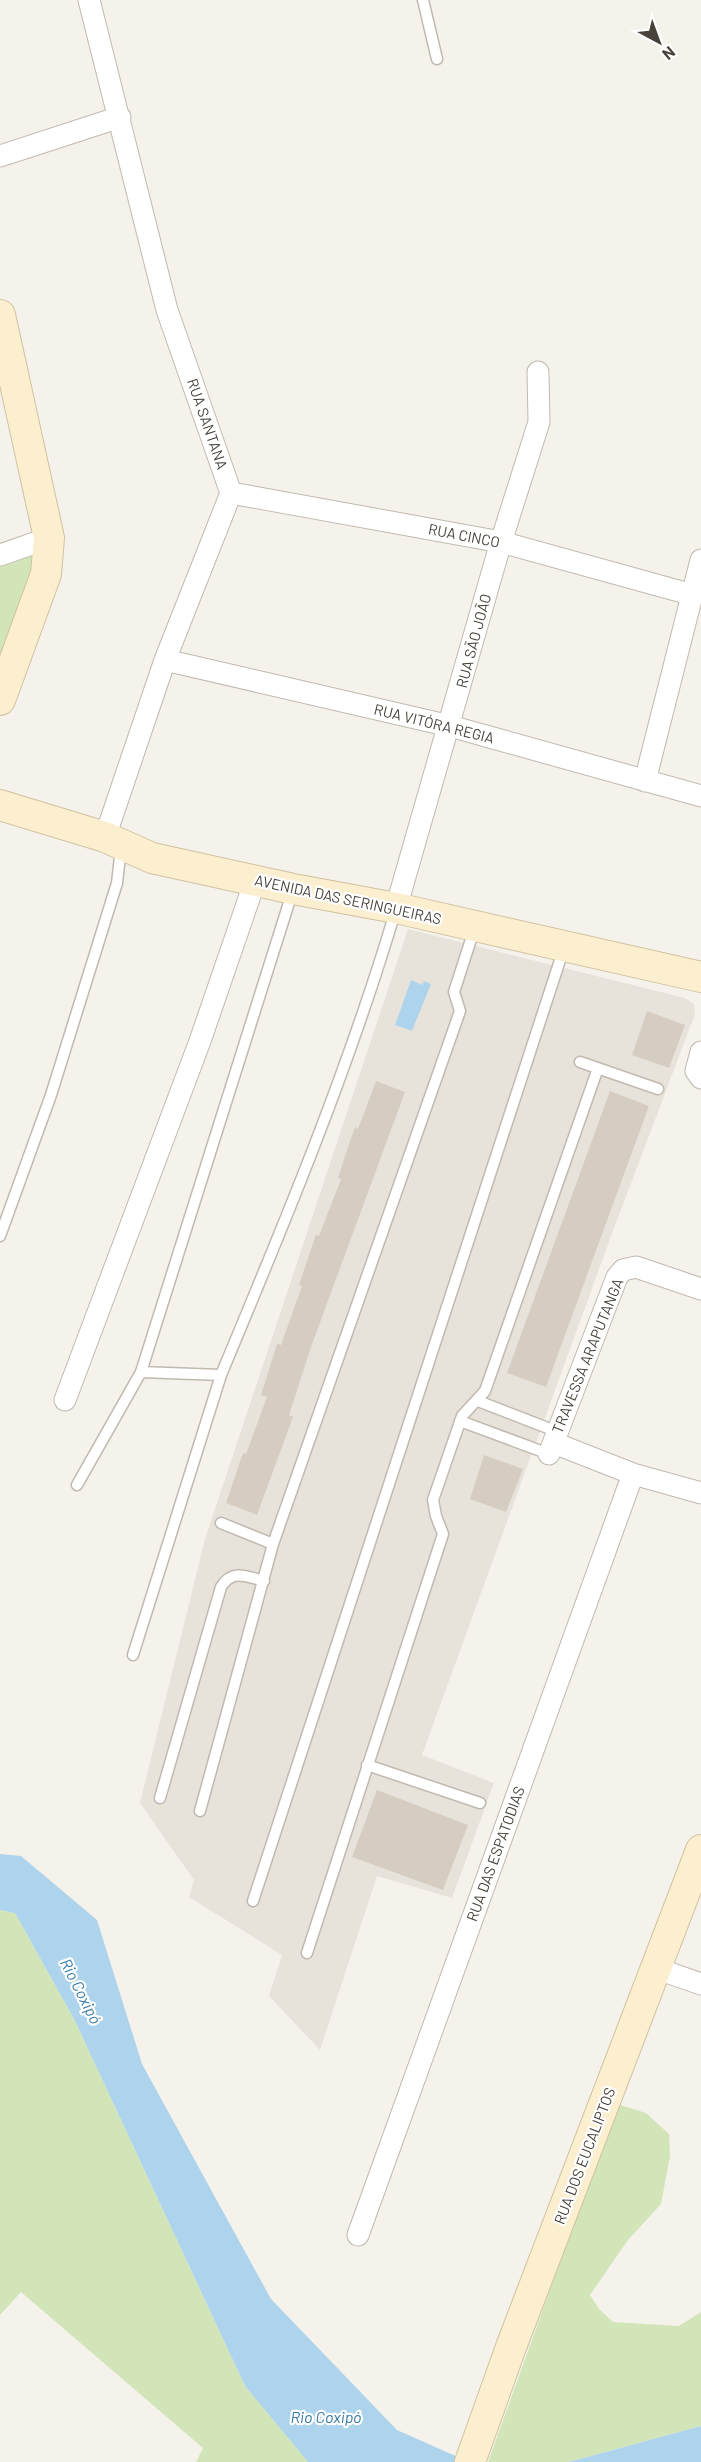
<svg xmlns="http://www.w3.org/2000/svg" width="701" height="2462" font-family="Barlow,sans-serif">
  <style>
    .residential { fill: #e8e3da }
    .green { fill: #d2e5b8 }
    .water { fill: #add4ec }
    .building { fill: #d5cdc2 }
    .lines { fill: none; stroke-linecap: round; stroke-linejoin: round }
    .lane-casing { stroke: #c0b9af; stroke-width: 13 }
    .street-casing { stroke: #c0b9af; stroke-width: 23 }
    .secondary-casing { stroke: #d0c29f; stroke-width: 32 }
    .lane { stroke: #fff; stroke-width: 10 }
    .street { stroke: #fff; stroke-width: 21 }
    .secondary { stroke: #fbefcf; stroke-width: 30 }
    .labels { text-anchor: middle; stroke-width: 4.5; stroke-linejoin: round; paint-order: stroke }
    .street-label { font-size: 15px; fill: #49423a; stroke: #fff }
    .water-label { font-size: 16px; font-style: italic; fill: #387aa5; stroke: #fff }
  </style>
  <rect width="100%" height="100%" fill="#f5f2ec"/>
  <path class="residential" d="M408,929L685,998L694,1004L695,1014L613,1231L422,1755L494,1783L452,1898L377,1876L320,2050L269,1996L282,1955L189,1897L194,1880L140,1803L205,1539Z"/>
  <path class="green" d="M30,556L41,559L0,682V565Z
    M0,1910L15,1913L75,2021L245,2386L308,2462H196L203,2448L21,2292L0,2315Z
    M617,2104L646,2113L669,2134L670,2156L661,2204L628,2240L590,2295L599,2309L613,2322L679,2326L701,2312V2426L569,2462H488Z"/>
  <path class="water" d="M411,980L422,985L424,981L431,984L412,1031L395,1025Z
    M0,1854L21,1856L97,1920L142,2064L271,2299L397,2430L469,2462H308L245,2386L75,2021L15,1913L0,1910Z
    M701,2426V2462H569Z"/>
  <path class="building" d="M647,1011L685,1025L669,1068L632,1055Z
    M376,1081L405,1092L311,1347L289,1415L293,1417L257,1515L226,1503L243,1453L246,1454L267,1397L261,1395L277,1344L281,1345L302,1286L299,1285L309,1255L316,1235L319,1236L341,1179L338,1178L348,1147L355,1127L358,1129Z
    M610,1091L649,1106L546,1387L507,1373Z
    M484,1455L523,1469L506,1512L470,1499Z
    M377,1790L468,1825L443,1890L352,1857Z"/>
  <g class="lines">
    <defs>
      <path id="lane" d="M423,0L437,59
        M580,1062L658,1089
        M0,1236L51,1095L117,883L121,848
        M141,1372L221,1375C285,1222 349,1068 396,909
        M478,1401L558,1432
        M460,1421L549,1454
        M77,1485L141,1372L293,890
        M221,1523L273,1544
        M133,1655L221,1375
        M367,1765L480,1803
        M160,1798L221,1587C232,1569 246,1576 264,1581
        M200,1811L273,1544L460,1011L454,992L475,927
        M253,1901L564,948
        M307,1953L443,1534L436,1516L433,1500L462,1416L485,1391L598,1068"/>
      <path id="street" d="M89,0L167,310L231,493L165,660L105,837
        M0,156L120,117
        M231,493L501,542L693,595
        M0,555L49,538
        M165,660L450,726L701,796
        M645,781L701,560
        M396,908L501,542L539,422L538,372
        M701,1052L696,1071L701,1078
        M65,1400L200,1041L255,881
        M554,1443L633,1474L701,1493
        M549,1454L617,1277L623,1270L636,1267L701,1289
        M658,1969L701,1984
        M358,2235L633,1474"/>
      <path id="secondary" d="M0,315L49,538L46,574L0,700
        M0,805L105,837L152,858L293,889L396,908L701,977
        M470,2462L511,2347L701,1850"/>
    </defs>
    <use href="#lane" class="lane-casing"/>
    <use href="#street" class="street-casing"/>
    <use href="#secondary" class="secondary-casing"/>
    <use href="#lane" class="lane"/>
    <use href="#street" class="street"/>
    <use href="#secondary" class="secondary"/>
  </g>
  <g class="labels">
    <g class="street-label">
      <text transform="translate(207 424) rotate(71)" y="5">RUA SANTANA</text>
      <text transform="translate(464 536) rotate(11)" y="5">RUA CINCO</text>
      <text transform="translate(474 641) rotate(-75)" y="5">RUA SÃO JOÃO</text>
      <text transform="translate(434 724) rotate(14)" y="5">RUA VITÓRA REGIA</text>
      <text transform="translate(348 900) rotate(12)" y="5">AVENIDA DAS SERINGUEIRAS</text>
      <text transform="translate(588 1356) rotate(-68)" y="5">TRAVESSA ARAPUTANGA</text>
      <text transform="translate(496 1854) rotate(-70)" y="5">RUA DAS ESPATODIAS</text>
      <text transform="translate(585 2156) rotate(-69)" y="5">RUA DOS EUCALIPTOS</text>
    </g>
    <g class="water-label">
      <text transform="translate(81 1991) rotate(63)" y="6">Rio Coxipó</text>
      <text x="326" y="2423">Rio Coxipó</text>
    </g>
  </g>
  <g transform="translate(659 42) rotate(139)" stroke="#ffffff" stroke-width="4.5" paint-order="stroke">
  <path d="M0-4.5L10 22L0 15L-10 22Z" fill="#49423a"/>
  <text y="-9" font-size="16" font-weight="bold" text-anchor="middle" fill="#49423a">N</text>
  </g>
</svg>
